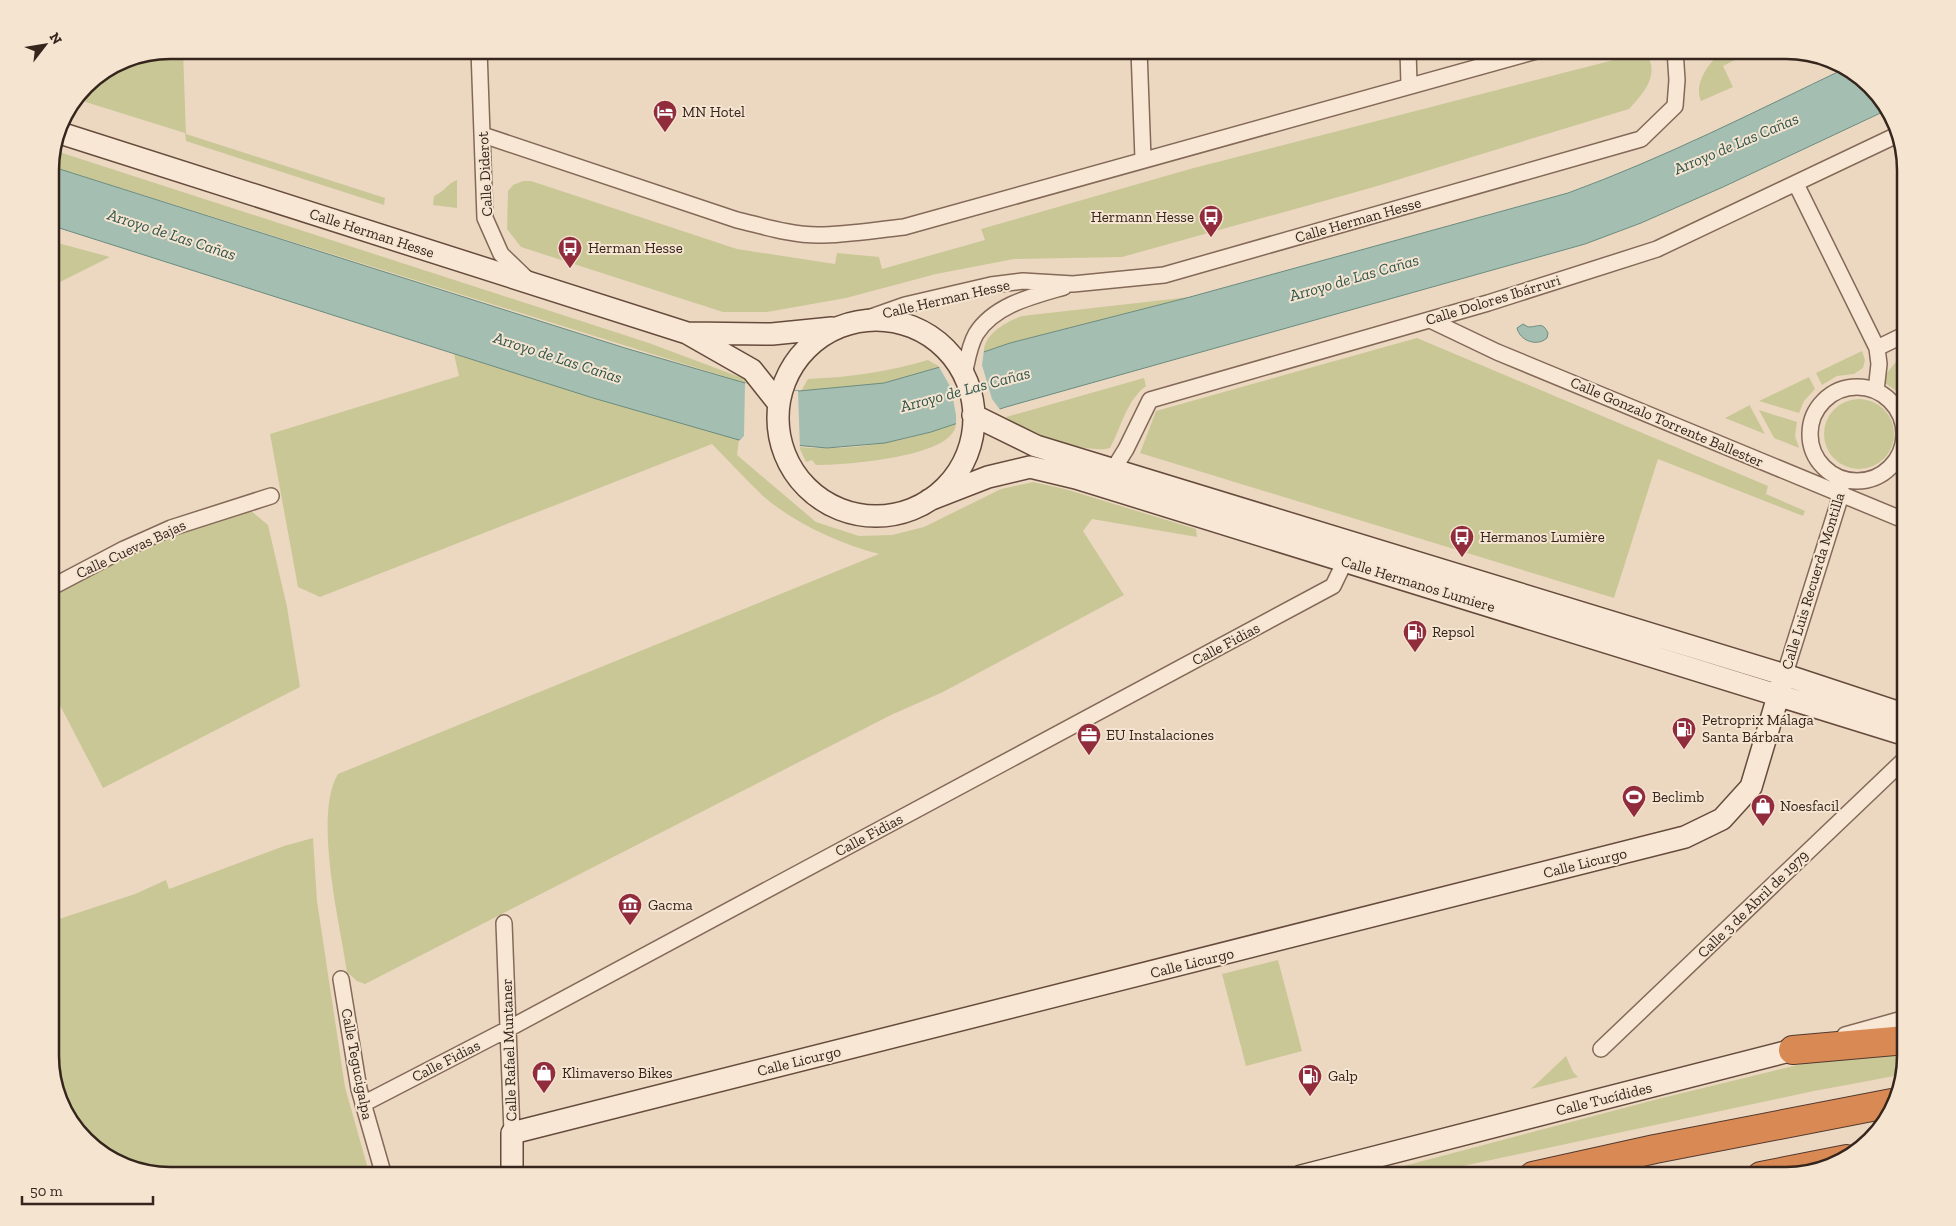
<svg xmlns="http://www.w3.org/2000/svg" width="1956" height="1226" font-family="'Zilla Slab',serif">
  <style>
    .green { fill: #c9c796 }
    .water { fill: #a4beb2; stroke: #6b8c7e }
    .pier { fill: #ecd8c1 }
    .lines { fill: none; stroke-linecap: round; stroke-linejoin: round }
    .minor-casing { stroke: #846959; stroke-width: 18 }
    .secondary-casing { stroke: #664b3d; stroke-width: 24 }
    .motorway-casing { stroke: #52392e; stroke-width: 30 }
    .minor { stroke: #f7e7d4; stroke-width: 15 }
    .secondary { stroke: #f7e7d4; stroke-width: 21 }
    .motorway { stroke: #d98954; stroke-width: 28 }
    .labels { text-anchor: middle; stroke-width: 4; stroke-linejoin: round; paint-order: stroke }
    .poi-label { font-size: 15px; fill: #35251d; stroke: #f4e4d0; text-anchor: start }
    .street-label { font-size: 15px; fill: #35251d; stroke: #f4e4d0 }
    .water-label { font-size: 16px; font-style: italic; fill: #2d544b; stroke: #f4e4d0 }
    .rim { fill: none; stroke: #35251d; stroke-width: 2.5 }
  </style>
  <rect width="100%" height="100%" fill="#ecd8c1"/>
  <path class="green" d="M170,50H183L186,134L385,198L384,205L186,141L185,133L76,99L85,85L124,59Z
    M1724,50H1735L1739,58L1723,66L1733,87L1701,101C1693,83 1710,61 1724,50Z
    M1645,52C1661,73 1645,92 1629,109L1374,187L1122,257L1014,259L936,274L846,298L767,312H723L521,247L507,229L508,191L513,185L523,181H531L737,249L835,264L837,253L879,257L882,269L985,240L981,229L1190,169Z
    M53,150L649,343L745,379V383L50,166Z
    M457,180V208L433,205L434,196C444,192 448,183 457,180Z
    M50,241L110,257L50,287Z
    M1190,297L1010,343L984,352C983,334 1008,321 1022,316Z
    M1417,338L1768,486L1766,494L1805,511L1803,516L1658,459L1614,598L1140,453L1156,411Z
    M1906,349V404L1898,392L1885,383L1887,373Z
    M1862,351L1865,360L1863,368L1854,374L1837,376L1822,385L1816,373Z
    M454,354L739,440L737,455L816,522L859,536L892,535L924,527L1001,489L1033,482L1065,489L1196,529L1197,537L1092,519L1083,531L1124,595L943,692L891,715L365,984L357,981L347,972C340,924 313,815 338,774L879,554C840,544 794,523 763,496C745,479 729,461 712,444L320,597L298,587L270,434L459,376Z
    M928,360L940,367L884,383L801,391L808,379C851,377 887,372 928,360Z
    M1809,377L1815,389L1804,401L1799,413L1759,401Z
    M1144,378L1146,386C1126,401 1122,426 1110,448C1088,455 1023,432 1006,417Z
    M1824 434a35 35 0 1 1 70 0a35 35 0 1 1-70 0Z
    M1750,405V406L1765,434L1725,418Z
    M1759,410L1797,422L1795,436L1799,448L1774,438Z
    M956,424C954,458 842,465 816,465L812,460L806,462L799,447C852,452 906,441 956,424Z
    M251,511L268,525L287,607L300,687L103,788L50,686V597L124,555L171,534Z
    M313,838L317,901L345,1087L370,1176H170L103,1156L66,1116L50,1064V922L135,894L166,880L169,889L284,846Z
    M1278,960L1302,1051L1246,1066L1222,974Z
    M1906,1046V1057L1900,1075L1814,1091L1416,1176H1366L1658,1099L1810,1062Z
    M1566,1056L1573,1072L1578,1077L1531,1089Z"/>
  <path class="water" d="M1846,68L1853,70L1889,109L1723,187L1641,223L1585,244L1006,407L931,432L885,443L827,448L739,440L593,398L50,225V166L625,348L745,383L799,391L884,383L940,367L1010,343L1190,297L1568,193C1664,158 1754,112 1846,68Z
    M1523,324L1528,327C1539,327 1542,321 1548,333L1547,338C1537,347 1520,341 1517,328Z"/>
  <path class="pier" d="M984,350L982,365L992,399L1001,411L956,427V415L951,388L938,365Z
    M745,383L798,391L800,450L738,442L744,436Z"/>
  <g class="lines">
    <defs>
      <path id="minor" d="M479,50L485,218L501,254L529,281
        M1139,50L1143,159
        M1408,50L1409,85
        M483,135L737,220C763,226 791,235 818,235C846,235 875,230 904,227L1540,50
        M1796,184L1877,348L1879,364L1876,391
        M1430,320L1497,352L1906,521
        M851,324L905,305L991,285L1023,281L1073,284L1164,275L1641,139L1675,106L1677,80L1675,50
        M1877,348L1906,334
        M964,375C967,362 969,346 976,334C994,305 1033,296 1064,287
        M1810 434a47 47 0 1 1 94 0a47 47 0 1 1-94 0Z
        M1113,470L1126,449L1150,400L1488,303L1657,249L1897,135
        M50,588L124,549L171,528L271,496
        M1782,683L1841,495V486
        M504,923L512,1133
        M341,979L359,1089L384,1176
        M1845,1035L1906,1018
        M1601,1049L1906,758
        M363,1104L508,1029L1333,586L1349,553"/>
      <path id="secondary" d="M57,132L687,333L752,370L779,404
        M778 418a98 98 0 1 1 196 0a98 98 0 1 1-196 0Z
        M688,333L772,334L832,328
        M973,415L1036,446L1785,675L1906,715
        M929,500L988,477L1030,467L1076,478L1906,735
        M512,1176V1133L1685,837L1722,819L1751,787L1782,683
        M1301,1176L1793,1050"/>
      <path id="motorway" d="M1793,1050L1906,1040
        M1533,1176L1655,1149L1892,1103
        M1761,1176L1847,1159"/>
    </defs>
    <use href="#minor" class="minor-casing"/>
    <use href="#secondary" class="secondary-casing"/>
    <use href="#motorway" class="motorway-casing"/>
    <use href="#minor" class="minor"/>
    <use href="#secondary" class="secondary"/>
    <use href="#motorway" class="motorway"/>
  </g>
  <defs>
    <symbol id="hotel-pin" viewBox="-11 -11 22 30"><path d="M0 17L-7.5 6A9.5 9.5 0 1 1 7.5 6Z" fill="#912c3d" stroke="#f4e4d0"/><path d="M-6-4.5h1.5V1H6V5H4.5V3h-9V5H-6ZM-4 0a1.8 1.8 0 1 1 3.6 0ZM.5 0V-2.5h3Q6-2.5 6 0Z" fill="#fff"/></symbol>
    <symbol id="bus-pin" viewBox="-11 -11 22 30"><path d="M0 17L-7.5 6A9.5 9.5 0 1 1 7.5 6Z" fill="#912c3d" stroke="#f4e4d0"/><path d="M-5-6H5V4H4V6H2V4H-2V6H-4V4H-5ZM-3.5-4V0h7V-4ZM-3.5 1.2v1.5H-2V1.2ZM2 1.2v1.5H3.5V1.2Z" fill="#fff"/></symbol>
    <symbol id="fuel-pin" viewBox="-11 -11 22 30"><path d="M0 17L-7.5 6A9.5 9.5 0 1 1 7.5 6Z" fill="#912c3d" stroke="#f4e4d0"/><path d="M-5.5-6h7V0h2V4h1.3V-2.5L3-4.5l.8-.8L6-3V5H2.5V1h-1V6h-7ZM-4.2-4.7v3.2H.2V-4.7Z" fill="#fff"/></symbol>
    <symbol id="office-pin" viewBox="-11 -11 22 30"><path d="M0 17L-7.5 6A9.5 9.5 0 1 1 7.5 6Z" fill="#912c3d" stroke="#f4e4d0"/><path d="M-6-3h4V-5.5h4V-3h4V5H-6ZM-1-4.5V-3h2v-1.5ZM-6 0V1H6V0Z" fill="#fff"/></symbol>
    <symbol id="stadium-pin" viewBox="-11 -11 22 30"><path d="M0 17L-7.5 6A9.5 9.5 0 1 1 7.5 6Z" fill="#912c3d" stroke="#f4e4d0"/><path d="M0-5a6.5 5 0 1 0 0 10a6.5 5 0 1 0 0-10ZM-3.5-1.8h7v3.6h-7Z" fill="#fff"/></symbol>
    <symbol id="shop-pin" viewBox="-11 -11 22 30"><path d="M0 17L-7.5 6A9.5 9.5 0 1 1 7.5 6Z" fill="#912c3d" stroke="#f4e4d0"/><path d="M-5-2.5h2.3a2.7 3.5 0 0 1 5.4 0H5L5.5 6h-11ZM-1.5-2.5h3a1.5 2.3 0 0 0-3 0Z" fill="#fff"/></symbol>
    <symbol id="museum-pin" viewBox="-11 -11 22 30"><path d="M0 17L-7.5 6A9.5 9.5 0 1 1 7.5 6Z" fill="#912c3d" stroke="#f4e4d0"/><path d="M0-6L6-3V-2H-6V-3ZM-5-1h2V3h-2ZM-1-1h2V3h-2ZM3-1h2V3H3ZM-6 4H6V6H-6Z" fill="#fff"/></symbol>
  </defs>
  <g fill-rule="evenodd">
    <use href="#hotel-pin" x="651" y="98" width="28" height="38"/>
    <use href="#bus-pin" x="1197" y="203" width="28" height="38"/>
    <use href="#bus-pin" x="556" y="234" width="28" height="38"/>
    <use href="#bus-pin" x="1448" y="523" width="28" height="38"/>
    <use href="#fuel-pin" x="1401" y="618" width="28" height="38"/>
    <use href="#fuel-pin" x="1670" y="715" width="28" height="38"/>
    <use href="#office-pin" x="1075" y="721" width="28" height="38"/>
    <use href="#stadium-pin" x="1620" y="783" width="28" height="38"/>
    <use href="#shop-pin" x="1749" y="792" width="28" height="38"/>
    <use href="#museum-pin" x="616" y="891" width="28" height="38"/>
    <use href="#shop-pin" x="530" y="1059" width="28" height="38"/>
    <use href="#fuel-pin" x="1296" y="1062" width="28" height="38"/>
  </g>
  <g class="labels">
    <g class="poi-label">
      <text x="682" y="117">MN Hotel</text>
      <text x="1194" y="222" text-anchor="end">Hermann Hesse</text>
      <text x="588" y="253">Herman Hesse</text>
      <text x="1480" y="542">Hermanos Lumière</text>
      <text x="1432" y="637">Repsol</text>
      <text x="1702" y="725">Petroprix Málaga<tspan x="1702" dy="17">Santa Bárbara</tspan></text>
      <text x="1106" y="740">EU Instalaciones</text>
      <text x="1652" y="802">Beclimb</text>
      <text x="1780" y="811">Noesfacil</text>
      <text x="648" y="910">Gacma</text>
      <text x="562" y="1078">Klimaverso Bikes</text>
      <text x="1328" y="1081">Galp</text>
    </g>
    <g class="street-label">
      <text transform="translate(485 174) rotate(-93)" y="5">Calle Diderot</text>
      <text transform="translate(1358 220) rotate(-16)" y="5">Calle Herman Hesse</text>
      <text transform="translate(372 233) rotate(18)" y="5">Calle Herman Hesse</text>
      <text transform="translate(946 299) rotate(-13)" y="5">Calle Herman Hesse</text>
      <text transform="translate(1493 300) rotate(-17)" y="5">Calle Dolores Ibárruri</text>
      <text transform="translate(1667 422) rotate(23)" y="5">Calle Gonzalo Torrente Ballester</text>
      <text transform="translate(131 549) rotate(-25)" y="5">Calle Cuevas Bajas</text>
      <text transform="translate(1813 581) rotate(-73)" y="5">Calle Luis Recuerda Montilla</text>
      <text transform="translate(1418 584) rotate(17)" y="5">Calle Hermanos Lumiere</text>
      <text transform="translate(1226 644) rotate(-28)" y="5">Calle Fidias</text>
      <text transform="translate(869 835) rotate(-28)" y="5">Calle Fidias</text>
      <text transform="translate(1585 863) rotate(-14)" y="5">Calle Licurgo</text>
      <text transform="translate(1753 904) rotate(-44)" y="5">Calle 3 de Abril de 1979</text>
      <text transform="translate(1192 963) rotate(-14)" y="5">Calle Licurgo</text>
      <text transform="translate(509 1050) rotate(-92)" y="5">Calle Rafael Muntaner</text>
      <text transform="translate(446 1061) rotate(-27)" y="5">Calle Fidias</text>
      <text transform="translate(799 1061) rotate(-14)" y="5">Calle Licurgo</text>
      <text transform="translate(357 1064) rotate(79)" y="5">Calle Tegucigalpa</text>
      <text transform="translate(1604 1099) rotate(-14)" y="5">Calle Tucídides</text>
    </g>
    <g class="water-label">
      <text transform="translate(1736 143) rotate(-23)" y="6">Arroyo de Las Cañas</text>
      <text transform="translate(172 234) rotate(18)" y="6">Arroyo de Las Cañas</text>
      <text transform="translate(1354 277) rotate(-16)" y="6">Arroyo de Las Cañas</text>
      <text transform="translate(558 357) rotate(18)" y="6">Arroyo de Las Cañas</text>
      <text transform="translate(965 389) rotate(-15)" y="6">Arroyo de Las Cañas</text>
    </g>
  </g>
  <path d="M0 0H1956V1226H0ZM170 59H1786A111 111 0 0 1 1897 170V1056A111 111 0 0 1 1786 1167H170A111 111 0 0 1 59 1056V170A111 111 0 0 1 170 59Z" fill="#f4e4d0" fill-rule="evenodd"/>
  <path class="rim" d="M170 59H1786A111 111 0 0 1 1897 170V1056A111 111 0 0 1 1786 1167H170A111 111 0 0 1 59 1056V170A111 111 0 0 1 170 59Z"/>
  <g transform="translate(45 45) rotate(59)" stroke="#f4e4d0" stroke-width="4" paint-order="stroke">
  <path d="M0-4L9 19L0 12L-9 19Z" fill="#35251d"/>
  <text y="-8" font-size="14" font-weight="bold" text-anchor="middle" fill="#35251d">N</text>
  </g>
  <path d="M22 1196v8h131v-8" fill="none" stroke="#35251d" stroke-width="2.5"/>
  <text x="30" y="1196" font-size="15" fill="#35251d" stroke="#f4e4d0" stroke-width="4" paint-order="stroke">50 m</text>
</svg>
